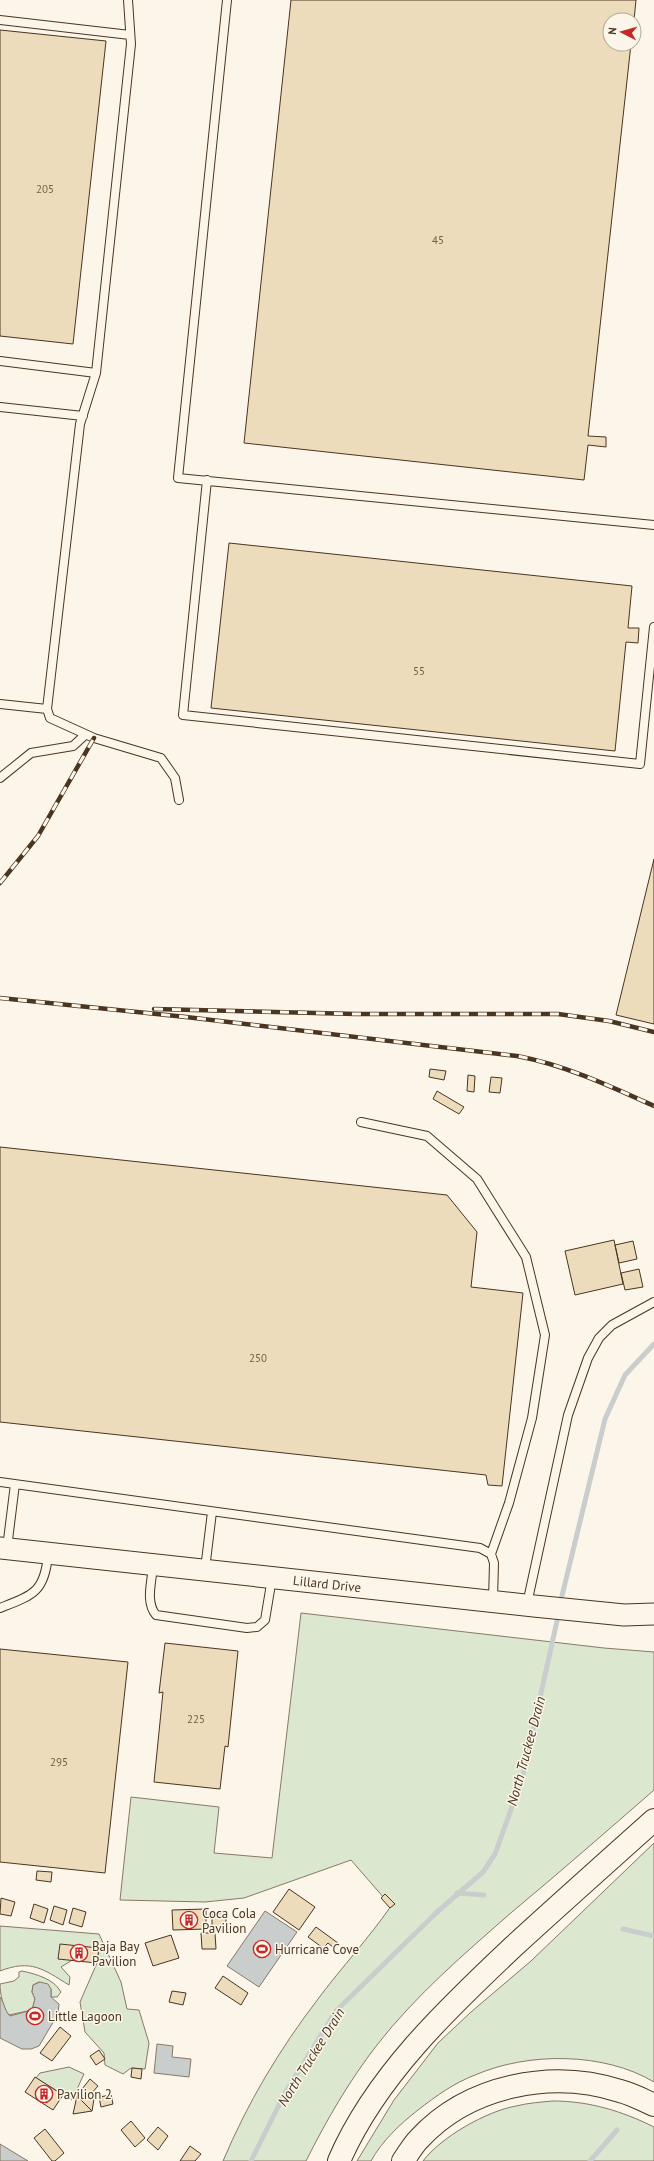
<svg xmlns="http://www.w3.org/2000/svg" width="654" height="2161" font-family="'PT Sans',sans-serif">
  <style>
    .green { fill: #dce7d0; stroke: #887966 }
    .water { fill: #c9cecd; stroke: #887966 }
    .lines { fill: none; stroke-linecap: round; stroke-linejoin: round }
    .stream { stroke: #c9cecd; stroke-width: 5 }
    .building { fill: #ecdcbc; stroke: #4a3520 }
    .lane-casing { stroke: #4a3520; stroke-width: 10 }
    .secondary-casing { stroke: #4a3520; stroke-width: 23 }
    .highway-casing { stroke: #4a3520; stroke-width: 24 }
    .lane { stroke: #fbf6e9; stroke-width: 8 }
    .secondary { stroke: #fbf6e9; stroke-width: 21 }
    .highway { stroke: #fbf6e9; stroke-width: 22 }
    .rail-casing { stroke: #4a3520; stroke-width: 4.5 }
    .rail { stroke: #fbf6e9; stroke-width: 3; stroke-dasharray: 9; stroke-linecap: butt }
    .labels { text-anchor: middle; stroke-width: 3; stroke-linejoin: round; paint-order: stroke }
    .number-label { font-size: 11px; fill: #725f47 }
    .street-label { font-size: 13px; fill: #4a3520; stroke: #fbf6e9 }
    .poi-label { font-size: 13px; fill: #4a3520; stroke: #fbf6e9; text-anchor: start }
    .water-label { font-size: 14px; font-style: italic; fill: #4a3520; stroke: #fbf6e9 }
  </style>
  <rect width="100%" height="100%" fill="#fbf6e9"/>
  <path class="green" d="M301,1613L604,1648L654,1652V1790C607,1831 560,1872 512,1912C464,1954 416,1995 377,2045C349,2081 326,2121 306,2161H223C248,2102 279,2050 318,1999C341,1968 369,1938 391,1906L351,1860L244,1898L205,1902L120,1900L131,1797L219,1807L214,1853L272,1858Z
    M654,1843V2082C604,2052 528,2052 475,2075C454,2083 436,2096 418,2110C400,2124 382,2141 371,2161H357L394,2100L438,2043L471,2012L531,1961Z
    M0,1926L99,1934L121,1982L127,2009L139,2010L149,2043L145,2069L131,2068L123,2074L105,2065L104,2053L85,2032L80,2002L97,1963L74,1959L61,1967L70,1977L69,1985C43,1969 31,1959 0,1971Z
    M22,1971C36,1974 54,1979 61,1992L57,1997H51V1989L39,1982L33,1985L32,1992L35,1999L32,2010L9,2015C3,2009 0,1993 0,1984L14,1981L19,1977V1972Z
    M69,2067L84,2074L72,2100L36,2078L40,2073Z
    M553,2101C589,2101 622,2111 654,2127V2161H423C441,2137 487,2111 516,2106C528,2103 541,2102 553,2101Z"/>
  <path class="water" d="M265,1911L297,1932L259,1987L227,1966Z
    M40,1982L48,1984L51,1989V1997L59,2004L58,2014L39,2046L31,2049H22L0,2038V1997C5,2004 4,2010 10,2016L32,2010L35,1999L32,1992L33,1985Z
    M157,2044L173,2046L172,2057L191,2059L189,2077L154,2073Z
    M0,2144L28,2161H0Z"/>
  <g class="lines">
    <path class="stream" d="M560,1604L605,1419L625,1375L654,1344
      M457,1893L484,1895
      M623,1929L654,1936
      M251,2161L285,2093L336,2011L436,1913L483,1872L495,1854L522,1779L559,1612
      M590,2161L617,2130"/>
  </g>
  <path class="building" d="M291,0H636L634,20H610V44H631L588,436L606,437V447L588,445L584,480L244,443Z
    M0,30L106,41L73,344L0,336Z
    M229,543L632,586L628,628H639L638,643L626,642L615,751L211,708Z
    M654,859V1024L616,1015Z
    M430,1069L446,1071L444,1080L429,1077Z
    M468,1075L475,1076L474,1092L467,1091Z
    M491,1077L502,1078L500,1093L489,1092Z
    M437,1091L464,1107L459,1114L433,1099Z
    M0,1147L447,1195L477,1232L471,1287L523,1293L502,1486L488,1485L486,1475L0,1422Z
    M614,1240L623,1284L575,1295L565,1251Z
    M633,1241L637,1259L619,1263L615,1245Z
    M639,1269L643,1287L625,1290L621,1273Z
    M165,1643L238,1651L228,1747L225,1746L220,1789L154,1782L163,1692L159,1693Z
    M0,1649L128,1662L105,1873L0,1862Z
    M37,1871L52,1872L51,1882L36,1880Z
    M289,1889L315,1907L299,1930L273,1912Z
    M385,1894L395,1904L390,1908L381,1898Z
    M1,1898L15,1902L11,1916L0,1914Z
    M34,1904L48,1909L44,1923L30,1918Z
    M54,1906L67,1910L63,1925L50,1920Z
    M73,1908L86,1912L82,1927L69,1923Z
    M206,1909V1929L173,1930L172,1910Z
    M212,1913H226V1930L212,1931Z
    M316,1927L338,1943L334,1948L328,1943L323,1948L308,1937Z
    M201,1933H215L216,1949H202Z
    M171,1935L179,1958L153,1966L145,1943Z
    M60,1944L99,1948L97,1963L58,1959Z
    M223,1976L248,1993L241,2005L215,1988Z
    M172,1991L186,1993L183,2005L169,2002Z
    M60,2027L71,2036L52,2061L40,2053Z
    M99,2050L105,2059L96,2065L90,2056Z
    M132,2068L142,2069L141,2079L131,2077Z
    M35,2077L63,2095L53,2110L25,2092Z
    M90,2079L98,2086L90,2095L82,2089Z
    M95,2093L92,2111L77,2096Z
    M111,2095L113,2104L101,2107L99,2097Z
    M77,2096L92,2111L73,2114Z
    M131,2121L145,2138L135,2147L121,2130Z
    M158,2127L168,2136L158,2150L147,2140Z
    M45,2129L64,2153L55,2161H52L34,2138Z
    M190,2146L201,2154L195,2161H180Z"/>
  <g class="lines">
    <defs>
      <path id="lane" d="M227,0L178,478L654,525
        M0,20L130,35
        M0,361L96,373L131,44L128,0
        M0,407L83,416
        M207,480L183,715L640,764L654,627
        M0,704L47,709L80,424L96,373
        M47,709L50,718L94,738L161,758L175,778L179,800
        M0,778L31,753L73,746L85,735
        M361,1122L427,1136L477,1179L526,1257L545,1335L532,1418L509,1503L491,1554
        M0,1482L480,1548L491,1554L494,1563L493,1600
        M7,1548L15,1484
        M153,1566C152,1581 145,1602 156,1615L247,1628L257,1627L265,1620L272,1578
        M205,1569L212,1512
        M527,1604L568,1415L588,1358L599,1338L612,1325L654,1302
        M0,1608C33,1595 45,1592 48,1554"/>
      <g id="secondary">
        <path id="s1" d="M0,1548L534,1606L624,1615L654,1614"/>
      </g>
      <path id="highway" d="M339,2161C375,2077 448,2008 514,1946C560,1904 607,1862 654,1820
        M403,2161C408,2154 413,2145 419,2139C469,2085 552,2069 620,2091C632,2094 643,2100 654,2105"/>
    </defs>
    <use href="#lane" class="lane-casing"/>
    <use href="#secondary" class="secondary-casing"/>
    <use href="#highway" class="highway-casing"/>
    <use href="#lane" class="lane"/>
    <use href="#secondary" class="secondary"/>
    <use href="#highway" class="highway"/>
    <defs>
      <path id="rail" d="M0,883L38,836L94,738
        M0,998L186,1017L517,1056C565,1065 610,1086 654,1106
        M154,1009L356,1014H558L609,1021L654,1032"/>
    </defs>
    <use href="#rail" class="rail-casing"/>
    <use href="#rail" class="rail"/>
  </g>
  <defs>
    <symbol id="building-ring" viewBox="-11 -11 22 22"><circle r="9.5" fill="#fbf6e9" stroke="#c62828" stroke-width="1.5"/><path d="M-4-6H4V6H1V3H-1V6H-4ZM-2.5-4.3h1.7v1.8h-1.7ZM.8-4.3h1.7v1.8H.8ZM-2.5-1h1.7V.8h-1.7ZM.8-1h1.7V.8H.8Z" fill="#c62828"/></symbol>
    <symbol id="stadium-ring" viewBox="-11 -11 22 22"><circle r="9.5" fill="#fbf6e9" stroke="#c62828" stroke-width="1.5"/><path d="M0-5a6.5 5 0 1 0 0 10a6.5 5 0 1 0 0-10ZM-3.5-1.8h7v3.6h-7Z" fill="#c62828"/></symbol>
  </defs>
  <g fill-rule="evenodd">
    <use href="#building-ring" x="179" y="1910" width="20" height="20"/>
    <use href="#stadium-ring" x="252" y="1939" width="20" height="20"/>
    <use href="#building-ring" x="69" y="1943" width="20" height="20"/>
    <use href="#stadium-ring" x="25" y="2006" width="20" height="20"/>
    <use href="#building-ring" x="34" y="2084" width="20" height="20"/>
  </g>
  <g class="labels">
    <g class="number-label">
      <text x="45" y="193">205</text>
      <text x="438" y="244">45</text>
      <text x="419" y="675">55</text>
      <text x="258" y="1362">250</text>
      <text x="196" y="1723">225</text>
      <text x="59" y="1766">295</text>
    </g>
    <g class="street-label">
      <text dy="5" stroke="none"><textPath href="#s1" startOffset="329">Lillard Drive</textPath></text>
    </g>
    <g class="poi-label">
      <text x="202" y="1918">Coca Cola<tspan x="202" dy="15">Pavilion</tspan></text>
      <text x="92" y="1951">Baja Bay<tspan x="92" dy="15">Pavilion</tspan></text>
      <text x="275" y="1954">Hurricane Cove</text>
      <text x="48" y="2021">Little Lagoon</text>
      <text x="57" y="2099">Pavilion 2</text>
    </g>
    <g class="water-label">
      <text transform="translate(526 1751) rotate(-75)" y="5">North Truckee Drain</text>
      <text transform="translate(311 2057) rotate(-58)" y="5">North Truckee Drain</text>
    </g>
  </g>
  <g transform="translate(622 32) rotate(276)"><circle r="19" fill="#fbf6e9" stroke="#b4a999"/>
  <path d="M0-3L7 15L0 10L-7 15Z" fill="#c62828"/>
  <text y="-6" font-size="11" font-weight="bold" text-anchor="middle" fill="#4a3520">N</text>
  </g>
</svg>
